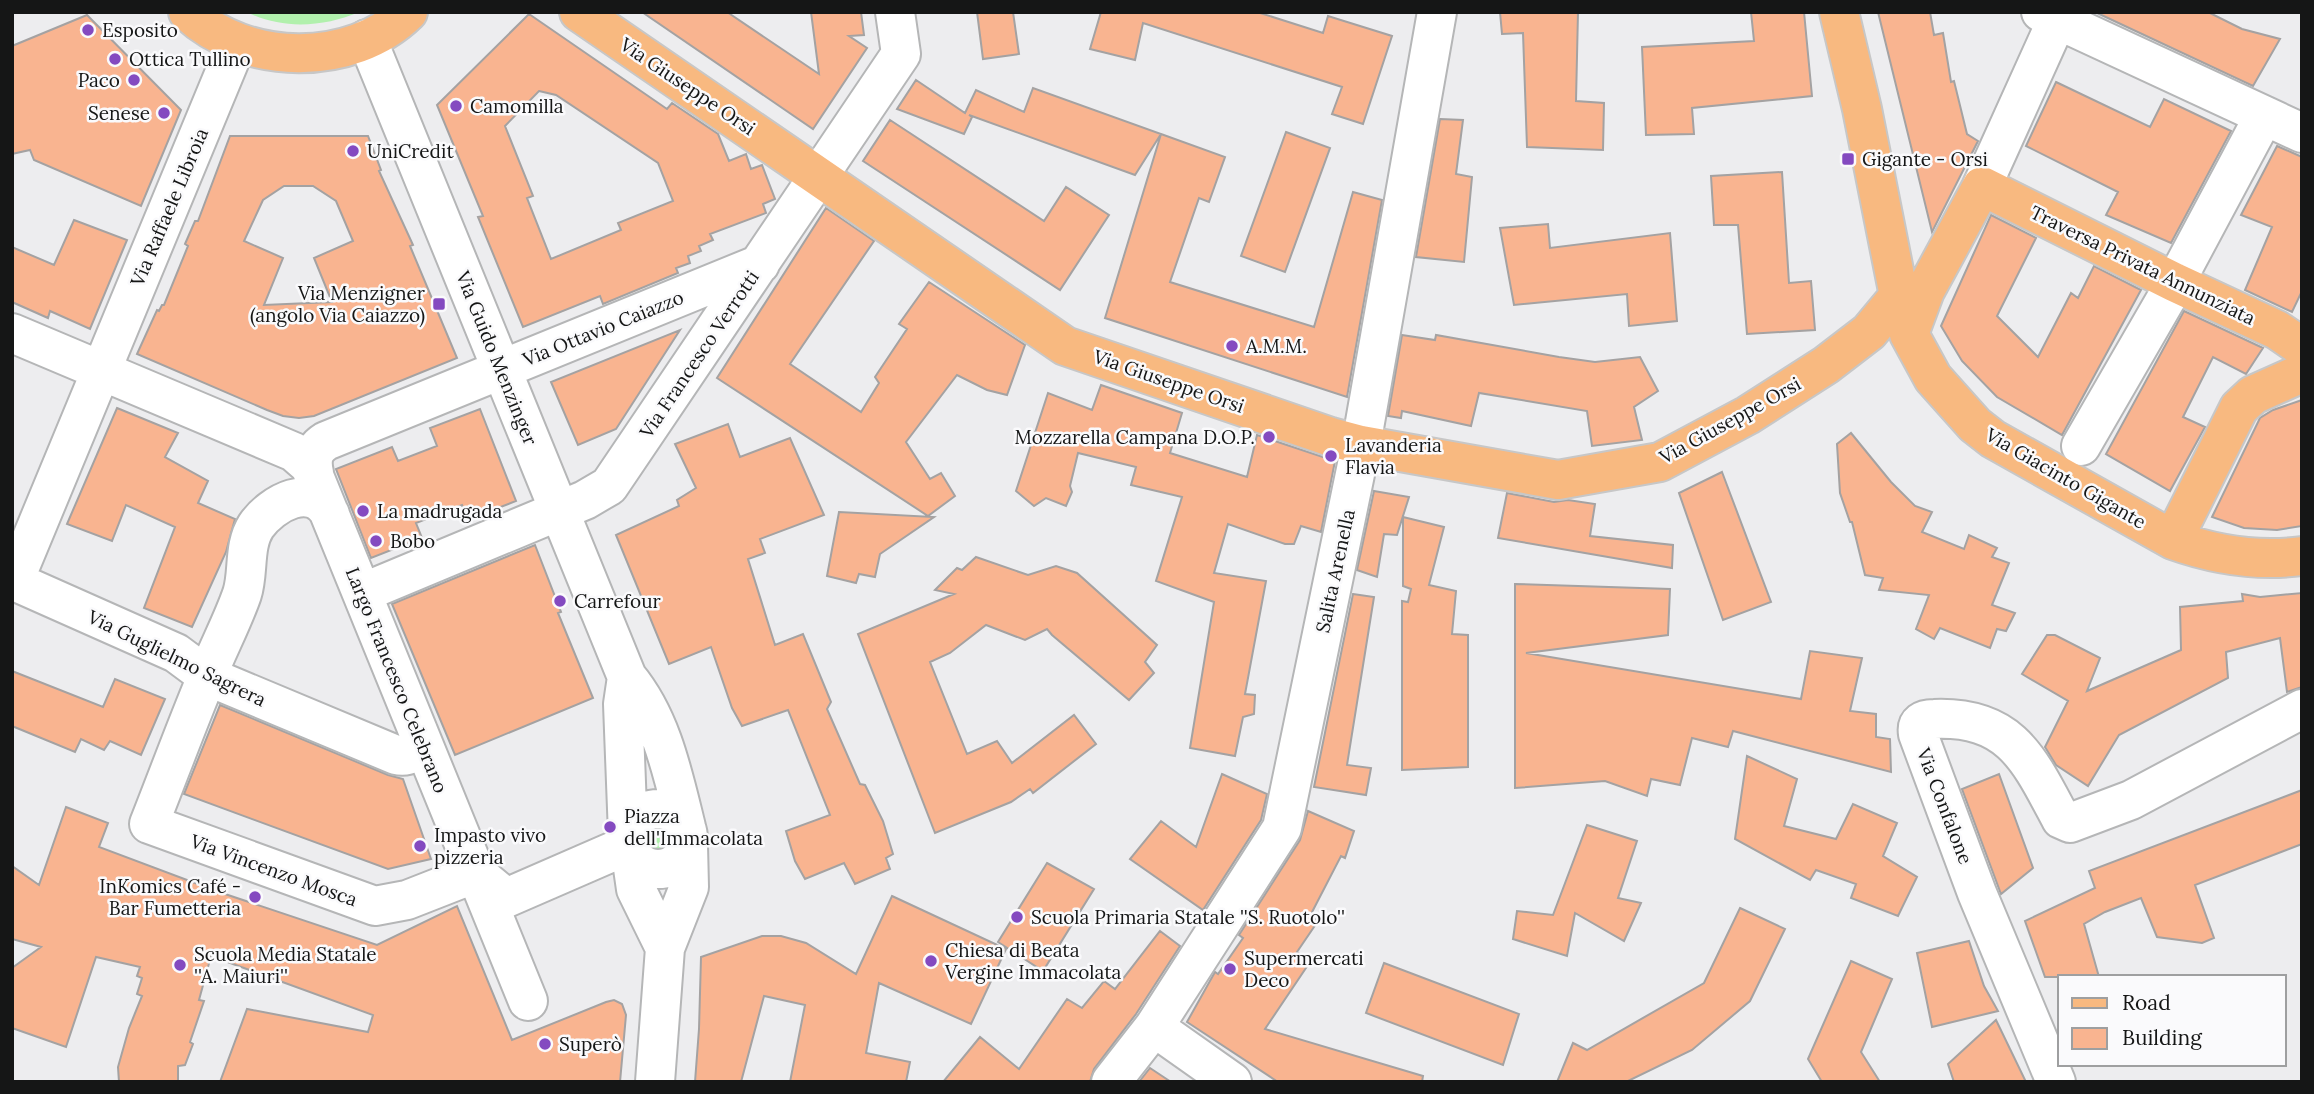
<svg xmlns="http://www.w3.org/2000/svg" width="2314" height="1094" font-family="Lora,serif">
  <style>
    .green { fill: #b1f0ad }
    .building { fill: #f9b490; stroke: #a4a2a2; stroke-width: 2; fill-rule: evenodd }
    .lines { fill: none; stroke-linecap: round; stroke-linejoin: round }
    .minor-casing { stroke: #b5b6b7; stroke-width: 42 }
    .major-casing { stroke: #c7c7c7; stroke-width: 42 }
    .minor { stroke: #fff; stroke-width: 38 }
    .major { stroke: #f8b980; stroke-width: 38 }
    .poi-dot { fill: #844ac0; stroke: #fafafc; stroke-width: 2.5 }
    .labels { text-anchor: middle; stroke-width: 5; stroke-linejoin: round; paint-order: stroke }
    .poi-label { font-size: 19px; fill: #151616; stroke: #fafafc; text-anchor: start }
    .street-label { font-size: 19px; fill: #151616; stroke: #fafafc }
  </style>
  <rect width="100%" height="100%" fill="#ededef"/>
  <path class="green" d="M247,12H359C325,27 281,30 247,12Z
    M660,815L668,817L674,858L658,864L650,863L636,831L645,819Z"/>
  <path class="building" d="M642,12H727L819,74L811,12H861L864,35L849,36L867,48L813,129Z
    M977,12H1013L1019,54L983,59Z
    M1101,12H1257L1323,33L1328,16L1392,36L1363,124L1332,114L1342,87L1143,23L1135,60L1090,49Z
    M1500,12H1578L1576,101L1604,103L1603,150L1527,147L1523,33L1502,34Z
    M1751,12H1804L1812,96L1692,108L1694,134L1646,135L1642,47L1754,41Z
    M1878,12H1930L1934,35L1943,33L1951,82L1954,81L1967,134L1978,141L1932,232Z
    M2095,12H2208L2242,29L2280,39L2253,86Z
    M529,14L667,109L672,103L718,134L729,161L746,154L751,169L762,165L775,199L763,204L766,213L710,234L713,240L699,246L701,251L688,256L690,263L676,268L678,273L603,304L600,296L523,327L478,217L483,216L437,105ZM539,91L556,95L658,163L673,201L618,223L621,230L551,259L527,198L533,196L505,126Z
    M87,15L181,110L141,206L34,160L30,150L12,154V46Z
    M916,80L965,113L976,90L1024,112L1033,88L1161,134L1135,175L969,115L972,117L964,134L897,109Z
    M2056,82L2150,127L2164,99L2231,131L2171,243L2106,215L2118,192L2026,146Z
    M1440,119L1463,120L1456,174L1472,177L1464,262L1416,257Z
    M890,120L1044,221L1066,187L1109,215L1060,290L863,161Z
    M1286,132L1330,148L1285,272L1241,256Z
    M1161,134L1225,157L1209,202L1199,198L1170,282L1314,327L1353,192L1382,200L1347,397L1105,318Z
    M230,136H368L381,170L379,171L413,245L410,246L457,358L314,416L299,418L283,416L267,410L137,354L157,310L159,311L162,305H164L188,246L185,244L195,221H198ZM284,186H313L336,201L353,241L314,258L332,302L264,305L283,258L244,241L263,200Z
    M2277,146L2302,157V291L2292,312L2245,290L2272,227L2241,215Z
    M1782,172L1789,283L1811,281L1815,330L1747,334L1738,225H1714L1711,176Z
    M826,208L874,241L790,364L861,412L879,383L875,377L907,329L899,324L929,282L1025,345L1007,395L987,390L957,375L906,442L930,479L941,473L955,496L928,516L717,378Z
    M1991,215L2036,238L1997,316L2038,357L2071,293L2078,298L2094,266L2141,290L2062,435L1997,397L1962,361L1941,326Z
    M74,220L127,240L90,329L50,311L48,318L12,302V247L54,265Z
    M1548,224L1550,248L1670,233L1677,321L1629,326L1627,294L1514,305L1500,228Z
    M2184,311L2263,348L2246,374L2213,357L2183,417L2205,427L2170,491L2106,454Z
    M680,330L616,429L578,445L551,382Z
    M1402,335L1435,340L1436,335L1559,357L1595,362L1640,357L1658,391L1634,407L1642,440L1592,446L1587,411L1479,393L1471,426L1402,411L1401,418L1388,416Z
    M1101,385L1182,413L1170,453L1247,477L1257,435L1335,461L1321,532L1301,526L1294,544H1285L1228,524L1214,573L1266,581L1245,694L1255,695L1254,714L1243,717L1235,756L1190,748L1214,602L1156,581L1182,497L1131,485L1136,467L1078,453L1070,486L1072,492L1066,506L1046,498L1034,506L1016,491L1048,393L1092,410Z
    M2302,400V526L2277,530L2244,528L2212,517L2260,418L2273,410Z
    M117,408L178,433L165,457L208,481L198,503L235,519L226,552L192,627L144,608L175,527L126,505L112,541L67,524Z
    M480,409L516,501L467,520L462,505L416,523L422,538L371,558L336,469L392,447L398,461L437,446L430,428Z
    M728,424L740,457L790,438L824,515L760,539L765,553L748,559L775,645L803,634L831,702L827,709L860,784L865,785L883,821L893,854L886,858L890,869L855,884L844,863L805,879L795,861L786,831L830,815L788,710L742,726L732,708L711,647L669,664L616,535L679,506L677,500L696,488L675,444Z
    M1851,433L1891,482L1915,506L1932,512L1922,532L1964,549L1969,535L1997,548L1992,557L2009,563L1992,605L2015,613L2006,631L1997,629L1990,648L1940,628L1934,639L1916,629L1929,595L1879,590L1883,578L1865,575L1852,522H1850L1840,493L1837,444Z
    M1722,472L1771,602L1723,620L1679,493Z
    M1374,491L1409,497L1397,535L1384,534L1377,577L1357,570Z
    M1507,493L1554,502L1568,500L1595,504L1590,536L1673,545L1672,568L1498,538Z
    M839,512L934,517L880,554L875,577L859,574L856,583L827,576Z
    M1403,517L1444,527L1429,585L1456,591L1452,634L1468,635V767L1402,770V601L1408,602L1411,589L1403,586Z
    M535,545L561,612L558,613L593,698L455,755L392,604Z
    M976,557L1028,575L1056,566L1077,573L1157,645L1145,662L1154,673L1129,700L1052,635L1047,629L1025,640L986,625L950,653L930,662L967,754L997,741L1012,763L1074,715L1096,744L1033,793L1030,789L1011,802L935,833L858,634L954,594L935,590L957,568L962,570Z
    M1515,584L1670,589L1668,635L1526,653L1801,699L1810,651L1862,658L1850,711L1876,714V737L1890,739L1891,772L1733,731L1728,747L1692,738L1680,785L1651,779L1647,796L1605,781L1515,788Z
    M2302,593V687L2287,692L2280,638L2226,652L2228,678L2119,735L2088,786L2056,765L2045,747L2068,701L2022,674L2047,635H2055L2100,658L2087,691L2181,650L2180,607L2243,601L2242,594L2260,597Z
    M1353,594L1374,597L1347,765L1371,768L1366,795L1314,787Z
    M12,671L103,707L115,679L165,699L141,755L110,741L104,750L81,739L75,752L12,726Z
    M220,705L388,775L403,779L431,859L388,869L184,794Z
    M1747,756L1797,779L1784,826L1836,839L1853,804L1897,823L1883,856L1917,877L1898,916L1851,898L1856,884L1816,870L1810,880L1735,839Z
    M1222,774L1267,794L1261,820L1203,910L1130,859L1161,821L1196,847Z
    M1999,774L2033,868L2001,894L1962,789Z
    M2302,790V844L2195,885L2214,938L2202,943L2157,937L2141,898L2105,912L2084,924L2099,977H2045L2025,921L2095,888L2089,871Z
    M66,807L108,823L99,847L219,892L377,945L457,906L512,1040L606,1002L614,1000L622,1004L626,1015L620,1082H220L247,1009L368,1032L373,1015L211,956L199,1000L204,1001L190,1042L193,1044L185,1065L178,1066V1082H119L118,1067L129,1028L142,996L137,994L142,978L137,976L140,967L96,957L66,1047L12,1028V968L41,947L12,939V866L39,885Z
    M1308,811L1354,831L1345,858L1341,856L1310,916L1318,921L1297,952L1310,962L1265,1029L1423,1076L1422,1082H1278L1187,1022L1215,972L1218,974L1243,938L1239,935L1300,840Z
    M1587,825L1637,841L1618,898L1641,903L1624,941L1575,913L1567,956L1513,939L1517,911L1553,915Z
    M1047,863L1094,889L1043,971L998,942Z
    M892,896L1006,949L971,1024L879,983L866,1053L910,1062L906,1082H790L805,1005L764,996L741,1082H695L699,1029L701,957L762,936H781L806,943L856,974Z
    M1740,908L1785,929L1750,1001L1692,1050L1626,1082H1557L1573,1043L1587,1050L1704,983Z
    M1160,931L1180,946L1136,1014L1094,1069L1090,1082H943L980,1037L1019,1069L1067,999L1082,1008L1104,981L1115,989Z
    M1969,941L1984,986L1998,1011L1932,1027L1917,953Z
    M1851,961L1892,979L1861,1052L1880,1082H1822L1808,1059Z
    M1384,963L1519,1014L1503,1065L1366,1013Z
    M1996,1020L2026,1082H1954L1948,1064Z
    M1150,1068L1171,1082H1139Z"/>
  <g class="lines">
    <defs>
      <path id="minor" d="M2041,12L2302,133
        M367,39L627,677C662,719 673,775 686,827
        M237,43L14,581L176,653L207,676L396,755C413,759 421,747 418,731
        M1982,186L2057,20
        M12,333L294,452L310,466L528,1001
        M2081,446L2170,292L2264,116
        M314,473C311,459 313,449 326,441L760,264
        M330,514C312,481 272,503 256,526C243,546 249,573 242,594C232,623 217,650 206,679C186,727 168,776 149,824L375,906L407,900L476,873L506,898L628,845
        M362,593L585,500L609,486L901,54L895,12
        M627,677L623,704L628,835
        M628 839a30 30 0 1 1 60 0a30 30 0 1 1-60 0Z
        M631,854L636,889L665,948
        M1154,1027L1232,1082
        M655,1082L665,948L689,887L688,845
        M1111,1082L1154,1027L1282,828L1361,445L1437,12
        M2056,1082L1977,893L1918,734C1916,722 1923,719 1934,719C2011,716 2029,759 2061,819L2070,823L2131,800L2302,709"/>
      <path id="major" d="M188,12C246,66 351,68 408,12
        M579,12L1065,346L1331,437L1361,445L1558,480L1660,462L1748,415L1826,365L1869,332L1899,296
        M1839,12L1862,109L1899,296L1909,334L1933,378L1975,425L1993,439L2173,540C2215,555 2257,562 2302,556
        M1909,334L1925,291L1982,186L2174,282L2277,330L2302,347
        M2173,540L2239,408L2253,395L2302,373"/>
    </defs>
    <use href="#minor" class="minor-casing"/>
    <use href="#major" class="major-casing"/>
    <use href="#minor" class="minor"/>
    <use href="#major" class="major"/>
  </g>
  <g class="poi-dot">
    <circle cx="88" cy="30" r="7"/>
    <circle cx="115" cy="59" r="7"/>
    <circle cx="134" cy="80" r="7"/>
    <circle cx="456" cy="106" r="7"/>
    <circle cx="164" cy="113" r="7"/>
    <circle cx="353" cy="151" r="7"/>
    <rect x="1841" y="152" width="14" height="14" rx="3.5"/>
    <rect x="432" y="297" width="14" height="14" rx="3.5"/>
    <circle cx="1232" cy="346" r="7"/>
    <circle cx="1269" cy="437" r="7"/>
    <circle cx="1331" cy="456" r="7"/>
    <circle cx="363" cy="511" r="7"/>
    <circle cx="376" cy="541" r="7"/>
    <circle cx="560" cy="601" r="7"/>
    <circle cx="610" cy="827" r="7"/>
    <circle cx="420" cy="846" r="7"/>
    <circle cx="255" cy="897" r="7"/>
    <circle cx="1017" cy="917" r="7"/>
    <circle cx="931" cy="961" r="7"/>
    <circle cx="180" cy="965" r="7"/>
    <circle cx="1230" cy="969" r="7"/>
    <circle cx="545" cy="1044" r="7"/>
  </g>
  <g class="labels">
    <g class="poi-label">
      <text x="102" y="37">Esposito</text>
      <text x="129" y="66">Ottica Tullino</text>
      <text x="120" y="87" text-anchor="end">Paco</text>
      <text x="470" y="113">Camomilla</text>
      <text x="150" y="120" text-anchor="end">Senese</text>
      <text x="367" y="158">UniCredit</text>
      <text x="1862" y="166">Gigante - Orsi</text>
      <text x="425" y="300" text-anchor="end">Via Menzigner<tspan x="425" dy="22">(angolo Via Caiazzo)</tspan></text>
      <text x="1246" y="353">A.M.M.</text>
      <text x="1255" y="444" text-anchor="end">Mozzarella Campana D.O.P.</text>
      <text x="1345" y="452">Lavanderia<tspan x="1345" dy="22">Flavia</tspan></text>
      <text x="377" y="518">La madrugada</text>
      <text x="390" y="548">Bobo</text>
      <text x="574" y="608">Carrefour</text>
      <text x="624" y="823">Piazza<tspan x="624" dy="22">dell'Immacolata</tspan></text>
      <text x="434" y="842">Impasto vivo<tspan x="434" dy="22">pizzeria</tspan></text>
      <text x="241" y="893" text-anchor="end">InKomics Café -<tspan x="241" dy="22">Bar Fumetteria</tspan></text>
      <text x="1031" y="924">Scuola Primaria Statale ''S. Ruotolo''</text>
      <text x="945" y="957">Chiesa di Beata<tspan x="945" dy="22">Vergine Immacolata</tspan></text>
      <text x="194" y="961">Scuola Media Statale<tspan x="194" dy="22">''A. Maiuri''</tspan></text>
      <text x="1244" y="965">Supermercati<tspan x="1244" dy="22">Deco</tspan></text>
      <text x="559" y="1051">Superò</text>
    </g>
    <g class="street-label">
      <text transform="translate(688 86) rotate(34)" y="7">Via Giuseppe Orsi</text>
      <text transform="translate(169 207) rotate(-67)" y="7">Via Raffaele Libroia</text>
      <text transform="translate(2143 265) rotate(26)" y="7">Traversa Privata Annunziata</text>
      <text transform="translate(603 328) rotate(-22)" y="7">Via Ottavio Caiazzo</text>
      <text transform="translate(699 354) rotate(-56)" y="7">Via Francesco Verrotti</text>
      <text transform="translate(497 358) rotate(68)" y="7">Via Guido Menzinger</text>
      <text transform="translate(1169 381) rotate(19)" y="7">Via Giuseppe Orsi</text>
      <text transform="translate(1730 420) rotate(-29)" y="7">Via Giuseppe Orsi</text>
      <text transform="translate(2066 478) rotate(30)" y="7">Via Giacinto Gigante</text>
      <text transform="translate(1335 571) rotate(-78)" y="7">Salita Arenella</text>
      <text transform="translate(177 658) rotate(26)" y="7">Via Guglielmo Sagrera</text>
      <text transform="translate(397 680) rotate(68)" y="7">Largo Francesco Celebrano</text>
      <text transform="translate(1945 806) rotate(69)" y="7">Via Confalone</text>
      <text transform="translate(274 870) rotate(20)" y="7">Via Vincenzo Mosca</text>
    </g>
  </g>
  <rect width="2314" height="1094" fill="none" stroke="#151616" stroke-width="28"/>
  <rect x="2058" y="975" width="228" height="91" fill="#fafafc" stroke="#9e9fa0" stroke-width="2"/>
  <rect x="2072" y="998" width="35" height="10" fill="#f8b980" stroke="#9e9fa0" stroke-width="2"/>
  <text x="2122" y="1010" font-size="21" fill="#151616">Road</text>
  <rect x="2072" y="1028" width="35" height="21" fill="#f9b490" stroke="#9e9fa0" stroke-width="2"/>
  <text x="2122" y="1045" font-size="21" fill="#151616">Building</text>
</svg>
